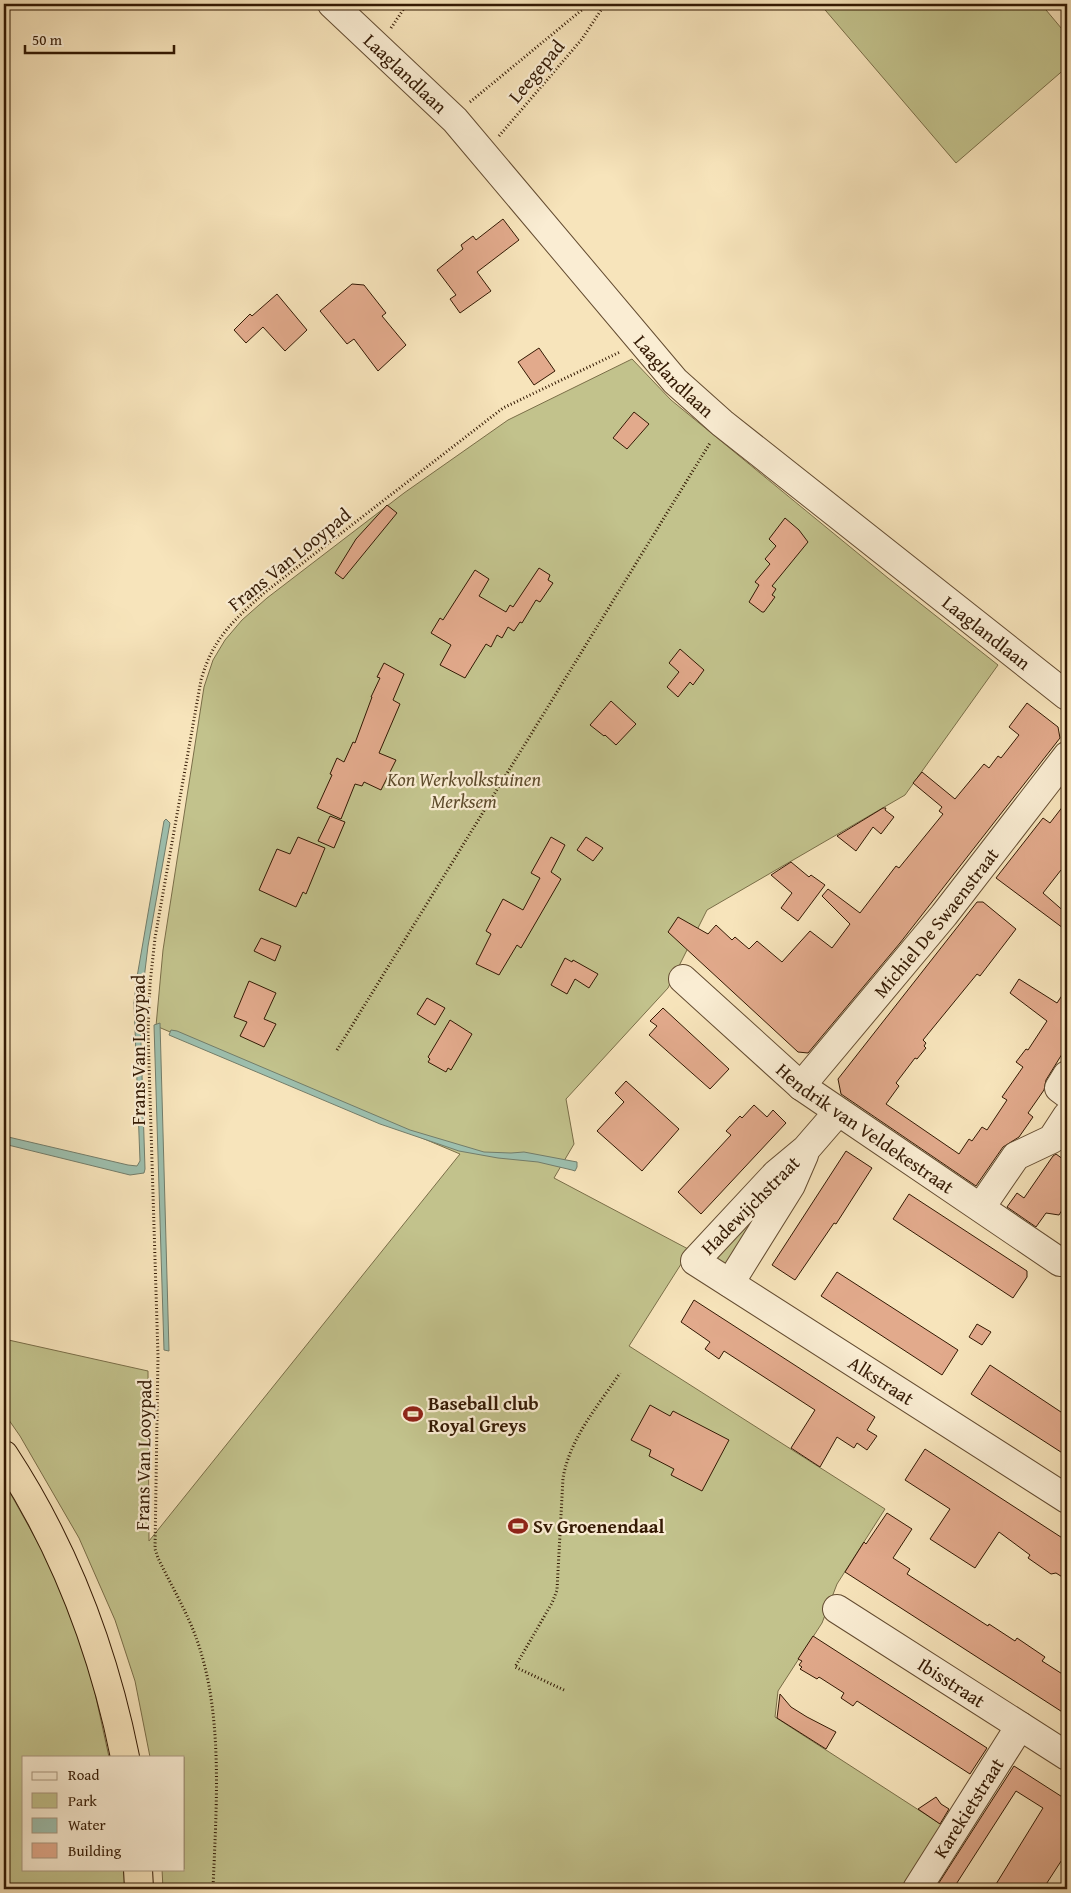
<svg xmlns="http://www.w3.org/2000/svg" width="1071" height="1893" font-family="'Gentium Book Plus',serif">
  <style>
    .green { fill: #c2c28c; stroke: #7a6e48 }
    .water { fill: #9dbfae; stroke: #737d6a }
    .building { fill: #e2aa8c; stroke: #331903 }
    .lines { fill: none; stroke-linecap: round; stroke-linejoin: round }
    .minor-casing { stroke: #644c31; stroke-width: 30 }
    .highway-casing { stroke: #331903; stroke-width: 30 }
    .path { stroke: #331903; stroke-width: 3; stroke-dasharray: 1 2.5; stroke-linecap: butt }
    .minor { stroke: #faedd3; stroke-width: 28 }
    .highway { stroke: #f7e4bb; stroke-width: 28 }
    .labels { text-anchor: middle; stroke-width: 4.5; stroke-linejoin: round; paint-order: stroke }
    .street-label { font-size: 19px; fill: #331903; stroke: #faedd3 }
    .park-label { font-size: 19px; font-style: italic; fill: #5e4c2c; stroke: #faedd3 }
    .poi-label { font-size: 19px; font-weight: bold; fill: #331903; stroke: #faedd3; text-anchor: start }
  </style>
  <rect width="100%" height="100%" fill="#f7e4bb"/>
  <filter id="stains"><feTurbulence type="fractalNoise" baseFrequency=".004" numOctaves="4"/><feColorMatrix values="0 0 0 0 .2 0 0 0 0 .09 0 0 0 0 .02 0 0 0 .5 -.17"/></filter>
  <radialGradient id="worn" r=".72"><stop offset=".6" stop-color="#630" stop-opacity="0"/><stop offset="1" stop-color="#630" stop-opacity=".3"/></radialGradient>
  <path class="green" d="M820,4H1041L1067,35V67L956,163Z
    M632,359L671,400L888,578L998,665L905,795L707,910L668,988L566,1099L574,1144L554,1178L690,1250L629,1346L885,1509L837,1584L822,1623L778,1691L775,1717L945,1827L905,1889H163L162,1869H184V1757H150L135,1681L115,1620L79,1538L20,1436L4,1413V1339L148,1371L149,1541L460,1154L156,1026L163,950L204,687L213,660L225,640L242,620L267,598L404,493L508,420Z
    M774,1181L729,1265L714,1262L713,1248Z
    M4,1482L52,1568L88,1661L109,1757H24V1869H125L127,1889H4Z"/>
  <path class="water" d="M166,819L170,823L148,946L140,1012L145,1169L144,1173L130,1175L4,1144V1136L128,1165L137,1166L140,1161L134,1003L137,977L164,821Z
    M160,1023L169,1351L164,1350L154,1025Z
    M171,1030L177,1031L410,1130L484,1152L511,1153L524,1152L577,1162V1167L575,1171L572,1170L538,1162L498,1158L459,1151L380,1124L169,1035Z"/>
  <path class="building" d="M503,219L519,240L477,272L491,291L460,313L450,299L456,295L437,270L463,249L461,245L473,236L476,240Z
    M352,284L364,285L386,313L382,316L406,345L378,371L354,339L347,344L320,311Z
    M277,294L307,330L285,351L263,327L246,343L234,330L250,314L252,316Z
    M539,348L555,371L534,385L518,362Z
    M634,412L649,424L627,449L613,438Z
    M387,505L397,513L343,579L335,573L356,539Z
    M785,518L799,530L808,542L772,586L776,589L772,595L775,597L764,612H762L749,602L759,585L755,582L770,564L765,559L776,546L769,539Z
    M539,568L550,575L548,580L553,583L540,602L536,600L522,623L520,622L514,631L508,627L502,638L497,635L491,647L486,644L465,678L440,665L451,645L431,633L440,618L443,620L475,570L489,579L479,596L506,612L510,605L513,607Z
    M680,649L704,670L693,685L690,682L678,697L667,687L679,672L669,663Z
    M384,663L404,674L393,700L400,704L379,753L396,760L381,790L364,782L362,786L355,784L341,819L317,808L332,775L330,774L337,758L344,762L353,742L355,743L372,697H371L380,678L377,677Z
    M611,701L636,724L616,745L605,735L604,736L590,725Z
    M1027,703L1058,727L1060,738L900,943L808,1053L798,1052L668,932L678,917L708,934L716,925L732,940L735,937L749,949L757,941L782,962L810,931L832,948L850,924L822,896L828,889L860,913L896,866L899,868L943,814L939,811L942,807L913,783L922,772L955,799L984,764L989,768L998,756L1001,758L1019,735L1009,727Z
    M1067,801V874L1061,870L1043,893L1067,914V931L996,878L1043,818L1050,823Z
    M883,808H886L885,810L894,817L881,834L873,827L856,851L837,836Z
    M330,816L345,822L334,848L318,841Z
    M298,837L325,848L306,894L303,892L296,907L259,890L277,849L290,854Z
    M551,837L565,845L551,872L561,879L521,948L517,945L499,975L476,964L491,934L486,931L503,899L523,910L540,878L531,873Z
    M586,837L603,848L593,861L577,850Z
    M791,862L809,877L811,875L825,885L798,921L781,908L792,893L771,875Z
    M977,902H983L1016,929L980,976L977,974L923,1040L926,1043L924,1046L926,1048L917,1059L915,1058L896,1083L899,1086L886,1104L959,1154L969,1139L972,1141L982,1127L987,1130L1007,1100L1002,1097L1023,1067L1016,1062L1026,1049L1028,1050L1047,1021L1010,993L1019,979L1057,1003L1067,988V1046L1046,1080L1044,1090L1028,1113L1033,1117L1019,1137L1003,1147L976,1186L841,1094L838,1079Z
    M261,938L281,946L275,961L254,951Z
    M565,958L572,962L573,960L598,974L589,988L575,979L567,994L551,985Z
    M249,981L276,993L264,1019L276,1024L264,1047L240,1036L247,1022L234,1017Z
    M427,998L445,1008L435,1025L417,1014Z
    M663,1008L729,1069L710,1089L649,1035L657,1026L650,1021Z
    M450,1020L472,1034L451,1070L448,1068L446,1072L428,1062L430,1059L428,1057Z
    M626,1081L679,1129L642,1171L597,1131L624,1102L615,1093Z
    M754,1105L767,1117L773,1110L786,1123L701,1214L678,1192L731,1135L726,1131L740,1116L742,1118Z
    M846,1151L872,1168L836,1224L834,1223L795,1280L772,1265Z
    M1056,1154L1067,1162V1202L1059,1215L1046,1213L1036,1227L1007,1207L1017,1193L1024,1198L1053,1156Z
    M909,1194L1027,1271V1277L1013,1298L893,1219Z
    M837,1272L958,1350L942,1375L821,1296Z
    M694,1300L875,1417L867,1430L877,1436L867,1450L857,1443L854,1448L837,1437L820,1467L791,1448L815,1410L724,1351L719,1359L705,1349L710,1342L681,1322Z
    M977,1324L991,1332L982,1345L969,1337Z
    M990,1365L1067,1416V1456L971,1394Z
    M650,1405L670,1416L673,1411L729,1440L702,1491L671,1475L674,1469L649,1456L651,1450L631,1440Z
    M925,1449L1067,1541V1580L1056,1573L1051,1574L1028,1558L1030,1555L999,1532L975,1568L930,1539L950,1509L905,1480Z
    M887,1513L912,1529L893,1558L910,1569L907,1574L988,1626L989,1624L1015,1641L1017,1638L1045,1657L1042,1661L1067,1677V1715L845,1572L864,1542L866,1544Z
    M813,1636L987,1748L970,1774L857,1701L853,1706L841,1698L844,1693L819,1677L817,1679L800,1669L802,1667L799,1665L802,1661L798,1659Z
    M780,1694L791,1707L807,1717L836,1732L826,1749L777,1718Z
    M1014,1766L1067,1800V1852L1043,1889H993L1043,1808L1016,1791L953,1889H935Z
    M936,1797L941,1804L949,1809L940,1824L918,1809Z"/>
  <g class="lines">
    <defs>
      <g id="minor">
        <path id="s1" d="M332,4L455,120L675,381L722,423L1067,696"/>
        <path id="s2" d="M683,979L801,1086L1060,1262"/>
        <path d="M1067,1075L1059,1088L1067,1094"/>
        <path id="s3" d="M801,1086L944,915L1067,756"/>
        <path id="s4" d="M838,1112L806,1149L776,1174L695,1261L1067,1499"/>
        <path d="M981,1207L1016,1156L1052,1139L1067,1116"/>
        <path d="M730,1283L791,1185L804,1155"/>
        <path id="s5" d="M837,1609L1067,1756"/>
        <path id="s6" d="M917,1889L1020,1726"/>
      </g>
      <path id="highway" d="M4,1455C65,1548 103,1648 125,1757
        M138,1869L139,1889"/>
    </defs>
    <use href="#minor" class="minor-casing"/>
    <use href="#highway" class="highway-casing"/>
    <path class="path" d="M391,28L407,4
      M470,102L589,4
      M499,136L582,39L605,4
      M337,1050L710,443
      M564,1690L515,1667L552,1603L557,1590L563,1478C570,1438 598,1406 620,1373
      M213,1889C216,1809 224,1717 197,1640C187,1612 171,1585 158,1558L155,1549L158,1356L148,1032L150,984L155,938L201,680C213,638 233,621 264,593L503,408L620,352"/>
    <use href="#minor" class="minor"/>
    <use href="#highway" class="highway"/>
  </g>
  <defs>
    <symbol id="stadium-bare" viewBox="-9 -9 18 18"><path d="M0-5a6.5 5 0 1 0 0 10a6.5 5 0 1 0 0-10ZM-3.5-1.8h7v3.6h-7Z" fill="#8f2418" stroke="#faedd3" stroke-width="2.5" paint-order="stroke"/></symbol>
  </defs>
  <g fill-rule="evenodd">
    <use href="#stadium-bare" x="399" y="1400" width="28" height="28"/>
    <use href="#stadium-bare" x="504" y="1512" width="28" height="28"/>
  </g>
  <g class="labels">
    <g class="street-label">
      <text transform="translate(536 71) rotate(-50)" y="7">Leegepad</text>
      <text dy="7" stroke="none"><textPath href="#s1" startOffset="101">Laaglandlaan</textPath></text>
      <text dy="7" stroke="none"><textPath href="#s1" startOffset="506">Laaglandlaan</textPath></text>
      <text transform="translate(289 559) rotate(-39)" y="7">Frans Van Looypad</text>
      <text dy="7" stroke="none"><textPath href="#s1" startOffset="911">Laaglandlaan</textPath></text>
      <text dy="7" stroke="none"><textPath href="#s3" startOffset="212">Michiel De Swaenstraat</textPath></text>
      <text transform="translate(138 1050) rotate(-90)" y="7">Frans Van Looypad</text>
      <text dy="7" stroke="none"><textPath href="#s2" startOffset="236">Hendrik van Veldekestraat</textPath></text>
      <text transform="translate(750 1205) rotate(-45)" y="7">Hadewijchstraat</text>
      <text dy="7" stroke="none"><textPath href="#s4" startOffset="428">Alkstraat</textPath></text>
      <text transform="translate(143 1455) rotate(-89)" y="7">Frans Van Looypad</text>
      <text dy="7" stroke="none"><textPath href="#s5" startOffset="136">Ibisstraat</textPath></text>
      <text dy="7" stroke="none"><textPath href="#s6" startOffset="96">Karekietstraat</textPath></text>
    </g>
    <g class="park-label">
      <text x="464" y="786">Kon Werkvolkstuinen<tspan x="464" dy="22">Merksem</tspan></text>
    </g>
    <g class="poi-label">
      <text x="428" y="1410">Baseball club<tspan x="428" dy="22">Royal Greys</tspan></text>
      <text x="533" y="1533">Sv Groenendaal</text>
    </g>
  </g>
  <rect width="1071" height="1893" fill="none" stroke="#f7e4bb" stroke-width="20"/>
  <rect x="5" y="5" width="1061" height="1883" fill="none" stroke="#331903" stroke-width="2.5"/>
  <rect x="10" y="10" width="1051" height="1873" fill="none" stroke="#331903"/>
  <rect x="22" y="1756" width="162" height="115" fill="#faedd3" stroke="#aa9880"/>
  <rect x="32" y="1772" width="25" height="8" fill="#faedd3" stroke="#aa9880"/>
  <text x="68" y="1780" font-size="15" fill="#331903">Road</text>
  <rect x="32" y="1793" width="25" height="15" fill="#c2c28c" stroke="#aa9880"/>
  <text x="68" y="1806" font-size="15" fill="#331903">Park</text>
  <rect x="32" y="1818" width="25" height="15" fill="#9dbfae" stroke="#aa9880"/>
  <text x="68" y="1830" font-size="15" fill="#331903">Water</text>
  <rect x="32" y="1843" width="25" height="15" fill="#e2aa8c" stroke="#aa9880"/>
  <text x="68" y="1856" font-size="15" fill="#331903">Building</text>
  <path d="M25 45v8h149v-8" fill="none" stroke="#331903" stroke-width="2.5"/>
  <text x="32" y="45" font-size="15" fill="#331903" stroke="#faedd3" stroke-width="4" paint-order="stroke">50 m</text>
  <rect width="100%" height="100%" filter="url(#stains)"/>
  <rect width="100%" height="100%" fill="url(#worn)"/>
</svg>
